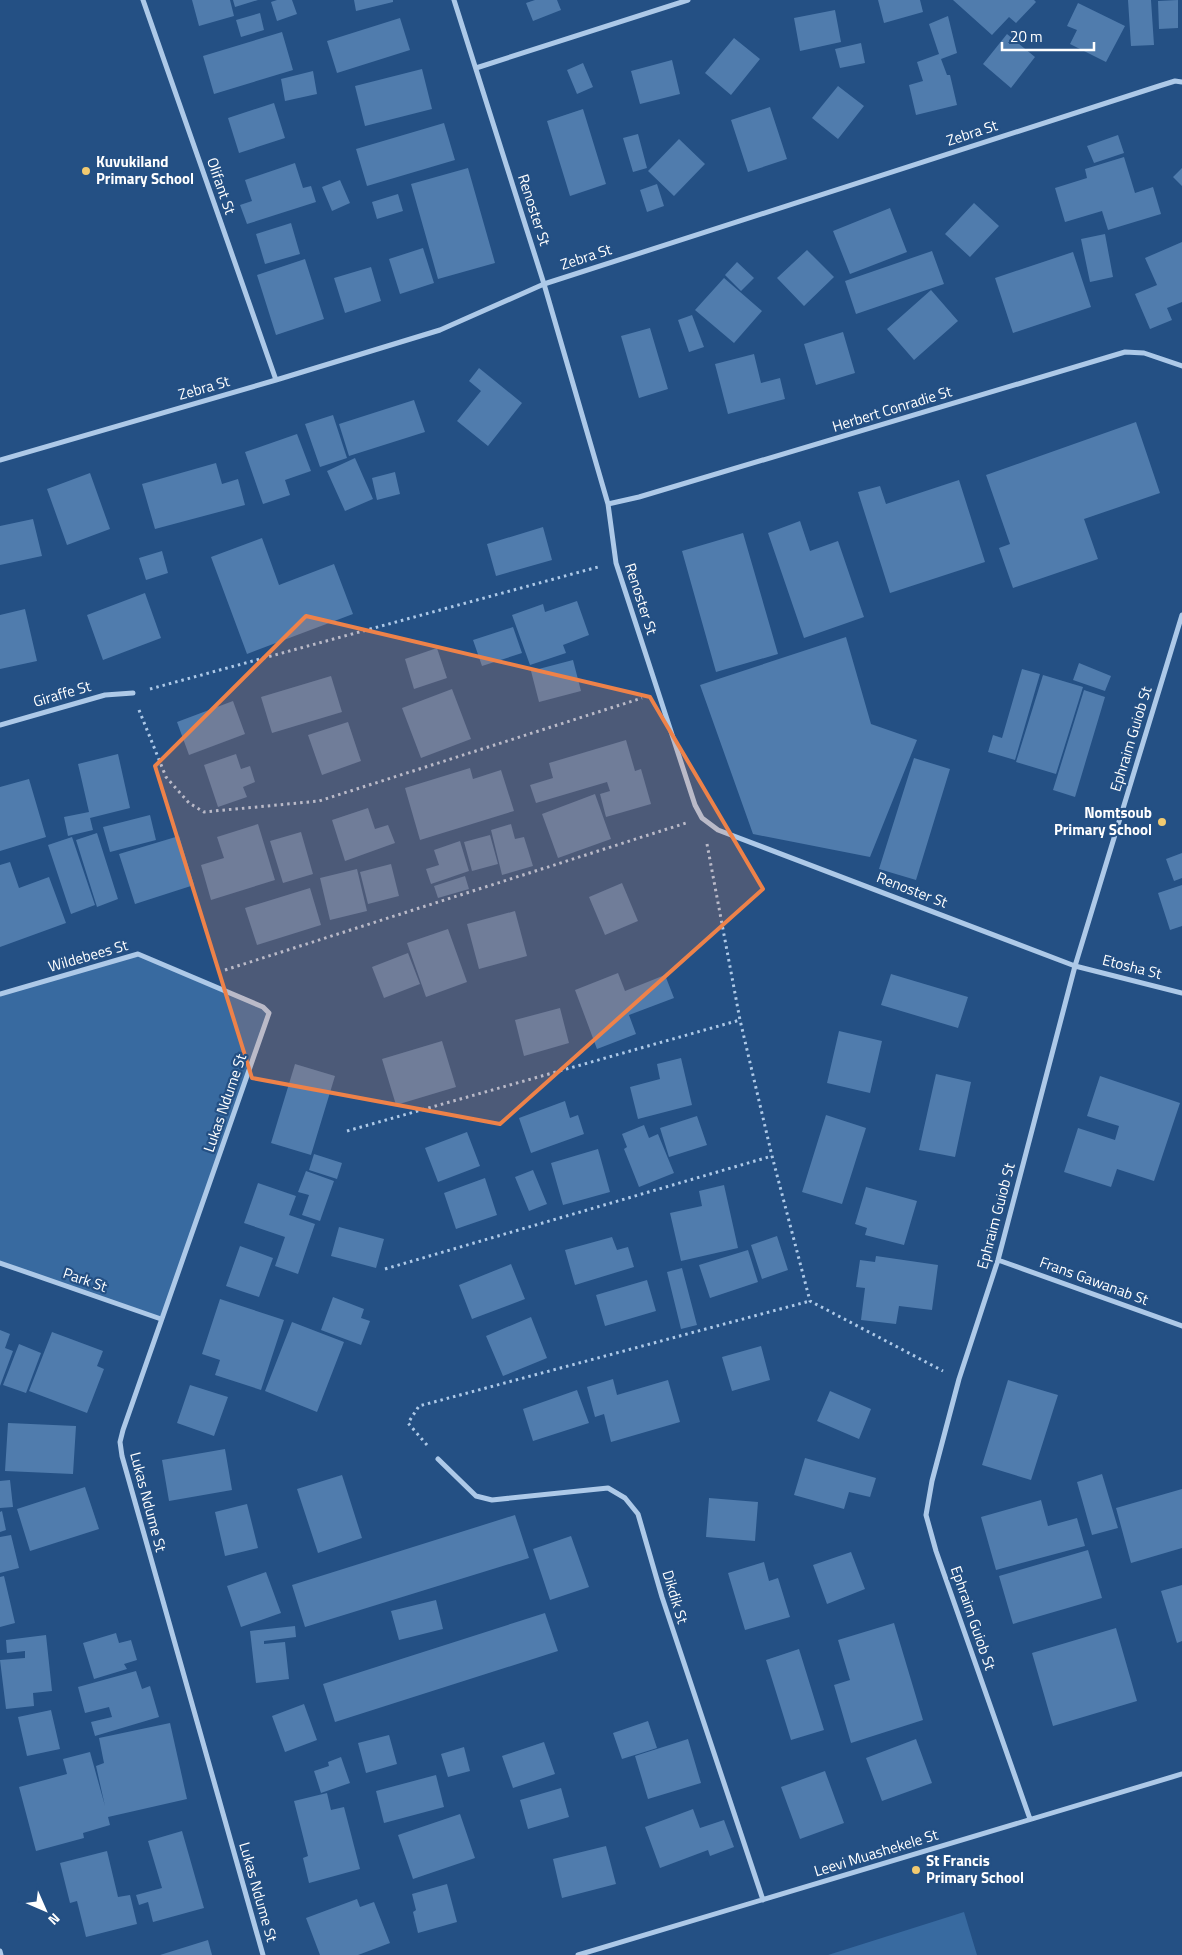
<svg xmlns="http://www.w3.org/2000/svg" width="1182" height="1955" font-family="'Titillium Web',sans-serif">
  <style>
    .green { fill: #386aa0 }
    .building { fill: #507cad }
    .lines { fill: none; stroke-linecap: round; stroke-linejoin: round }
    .path { stroke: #adc9e8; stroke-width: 3; stroke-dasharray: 2.5 4; stroke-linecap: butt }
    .minor { stroke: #adc9e8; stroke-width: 5 }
    .marked { fill: #ee8249; fill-opacity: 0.2; stroke: #ee8249; stroke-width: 4; stroke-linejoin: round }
    .poi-dot { fill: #f2ca70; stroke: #245084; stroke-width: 2 }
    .labels { text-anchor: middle; stroke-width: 4.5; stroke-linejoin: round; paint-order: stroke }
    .street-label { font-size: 15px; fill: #fff; stroke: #245084 }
    .poi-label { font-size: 15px; font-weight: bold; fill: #fff; stroke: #245084; text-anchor: start }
  </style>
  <rect width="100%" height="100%" fill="#245084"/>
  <path class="green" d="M138,954L263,1007L269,1013L161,1319L0,1263V994Z
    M964,1912L977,1955H828Z"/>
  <path class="building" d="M192,0H230L234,16L199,26Z
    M233,0H258L235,7Z
    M277,0H292L297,14L277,21L271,2Z
    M354,0H393V2L356,11Z
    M535,0H557L561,10L533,21L526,3Z
    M878,0H920L923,12L884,23Z
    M953,0H1034L1036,2L1016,23L1009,17L992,35Z
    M1128,0H1151L1154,45L1131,46Z
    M1178,0V28L1159,29L1158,1Z
    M1078,3L1125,26L1106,62L1070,44L1077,30L1067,26Z
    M835,10L841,42L800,51L794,18Z
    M260,13L264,30L241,37L236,20Z
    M948,16L957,53L941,59L947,75H950L957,105L916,115L909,85L923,81L917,62L939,54L929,24Z
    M400,18L410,50L337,73L327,41Z
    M282,32L293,70L214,94L203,56Z
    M1007,34L1035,57L1011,88L983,64Z
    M734,38L760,59L731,95L705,73Z
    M861,43L865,63L840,68L835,49Z
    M672,60L680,94L640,104L631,71Z
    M583,63L593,87L577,94L567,70Z
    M422,69L432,109L365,126L355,86Z
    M313,71L317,94L285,101L281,79Z
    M838,86L864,106L838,139L812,118Z
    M274,103L285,138L239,153L228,118Z
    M770,107L787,159L748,172L731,120Z
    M583,109L606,184L570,196L547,121Z
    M444,123L455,160L367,186L356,149Z
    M638,134L647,168L633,172L623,138Z
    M1118,135L1124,153L1094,163L1087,146Z
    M679,139L705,164L674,196L648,171Z
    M1124,157L1135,193L1153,187L1161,214L1108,230L1102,211L1065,222L1055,188L1087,178L1085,169Z
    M295,163L303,188L311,186L316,202L247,224L240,205L252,201L245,180Z
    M468,168L495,263L438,279L411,184Z
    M1182,168V186L1173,177Z
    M340,180L350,203L332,211L322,187Z
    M657,184L664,206L647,212L640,190Z
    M398,194L403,211L377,219L372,202Z
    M974,203L999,226L970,257L945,234Z
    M890,208L907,252L850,274L833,231Z
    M291,223L300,254L265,264L256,234Z
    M1105,234L1113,277L1090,282L1081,239Z
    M1182,242V302L1167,308L1172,320L1150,329L1135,294L1157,285L1145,258Z
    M423,248L434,283L400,294L389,259Z
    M807,250L834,277L804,306L777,278Z
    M932,251L944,284L856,314L845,281Z
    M1073,252L1091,307L1013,333L995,278Z
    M305,259L324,319L276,335L257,275Z
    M737,262L754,278L741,291L725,275Z
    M371,267L381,301L345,313L334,278Z
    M724,278L762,311L734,343L695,310Z
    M931,290L958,321L914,360L887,329Z
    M692,315L704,347L689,352L678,320Z
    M650,328L668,389L639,398L621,336Z
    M843,332L855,373L816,385L804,344Z
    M754,354L761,383L780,378L785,399L728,414L715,364Z
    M479,368L522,403L488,446L457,421L481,391L469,381Z
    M414,400L425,432L349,456L339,424Z
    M333,415L347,458L320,467L305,424Z
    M1136,422L1160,493L1084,519L1098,559L1013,588L999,548L1010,544L986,475Z
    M297,434L311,471L285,480L290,495L263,504L245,452Z
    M355,458L373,499L345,511L327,471Z
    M216,463L222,484L238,479L245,505L155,529L142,484Z
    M395,472L400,494L377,500L372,478Z
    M90,473L110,529L67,545L47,489Z
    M959,480L985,562L890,593L858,492L880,486L886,504Z
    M33,519L42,556L0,565V526Z
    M800,521L810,551L838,541L864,617L804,638L768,533Z
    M543,527L552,560L496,576L487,544Z
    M743,533L778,654L716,672L682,551Z
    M262,538L279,585L334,564L353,614L247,654L211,557Z
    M162,551L168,573L146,580L139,558Z
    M145,593L161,638L103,660L87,615Z
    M577,601L589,635L563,645L566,653L530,665L512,615L543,604L545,612Z
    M25,609L37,661L0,669V615Z
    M513,627L522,653L482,666L473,640Z
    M846,637L871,724L917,740L870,857L753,834L700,685Z
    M437,648L447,678L414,689L405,659Z
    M573,660L581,691L539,702L531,671Z
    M1079,663L1111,676L1105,691L1073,680Z
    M1022,669L1040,674L1015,760L988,752L993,735L1002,738Z
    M1043,675L1083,687L1056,774L1016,762Z
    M331,676L342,712L272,733L261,697Z
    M452,689L471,739L421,758L402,708Z
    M1084,690L1105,697L1075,797L1053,790Z
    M233,701L245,734L189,755L177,722Z
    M348,722L361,761L322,775L308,735Z
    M626,740L635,771L641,769L651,804L606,817L600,794L610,791L607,782L536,803L530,785L553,778L549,763Z
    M118,754L130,808L90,818L93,830L68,836L64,817L89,812L78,764Z
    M236,754L241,769L250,766L255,782L243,787L247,797L218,807L204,765Z
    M914,758L950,769L916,880L879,869Z
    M470,768L473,779L501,770L514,811L420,840L405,788Z
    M29,779L46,837L0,851V787Z
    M595,794L611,839L558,858L542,814Z
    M368,808L375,829L388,825L395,843L345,861L332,820Z
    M150,815L156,840L110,852L103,827Z
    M258,824L275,880L211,900L201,865L224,858L217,837Z
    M511,824L515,839L524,837L533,866L502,875L491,830Z
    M301,832L313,874L283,883L270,841Z
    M97,833L118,899L97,907L76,840Z
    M490,835L498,864L472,871L464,842Z
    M179,836L194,885L135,904L119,854Z
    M72,837L95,905L71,914L48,845Z
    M460,841L469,871L431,884L426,869L439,865L434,850Z
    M1182,853V878L1174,881L1166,859Z
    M10,862L19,888L49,877L66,923L0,947V865Z
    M391,864L399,896L368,904L360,872Z
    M357,869L367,911L330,920L320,878Z
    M465,876L469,889L438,898L434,886Z
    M622,883L638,921L605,935L589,897Z
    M1182,885V926L1170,930L1158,893Z
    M310,888L321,925L257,945L245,908Z
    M515,911L527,956L479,969L467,924Z
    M448,929L467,982L426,997L407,943Z
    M408,953L420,984L384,998L372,967Z
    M618,973L625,991L665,975L674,998L629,1015L636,1034L597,1049L575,990Z
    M891,974L968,997L958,1028L881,1005Z
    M560,1008L569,1043L524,1056L515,1020Z
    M839,1031L882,1041L870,1093L827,1083Z
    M442,1041L456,1087L396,1105L382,1059Z
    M681,1058L692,1105L638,1119L630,1087L660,1079L657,1064Z
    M295,1064L335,1076L311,1155L271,1143Z
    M936,1074L971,1082L955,1157L919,1150Z
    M1100,1076L1180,1103L1154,1181L1117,1169L1111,1187L1064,1172L1078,1128L1115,1140L1119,1126L1087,1116Z
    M565,1101L570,1118L578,1115L584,1134L531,1153L519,1118Z
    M826,1115L866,1128L842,1204L802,1192Z
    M697,1116L707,1145L669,1157L660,1128Z
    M644,1125L649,1138L658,1134L674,1173L639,1187L624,1149L627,1147L622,1134Z
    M467,1132L480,1166L438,1182L425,1148Z
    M598,1149L610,1192L563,1205L551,1163Z
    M314,1154L342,1163L337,1179L309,1170Z
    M533,1170L547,1204L529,1211L515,1177Z
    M306,1171L334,1181L320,1221L302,1215L309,1195L298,1192Z
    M485,1178L497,1215L456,1229L444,1193Z
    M258,1183L296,1196L289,1215L315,1224L298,1274L275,1266L285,1237L244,1223Z
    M724,1185L738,1248L681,1261L670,1213L702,1206L699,1191Z
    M866,1187L917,1201L904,1245L865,1235L867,1228L855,1224Z
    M339,1227L384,1239L376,1268L331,1256Z
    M777,1236L788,1270L762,1279L751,1245Z
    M612,1237L617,1250L628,1247L634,1267L575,1285L565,1250Z
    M240,1246L273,1258L259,1297L226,1286Z
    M748,1250L758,1282L710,1298L699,1265Z
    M876,1256L938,1265L932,1310L899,1306L896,1324L861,1320L865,1288L856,1287L860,1260L875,1262Z
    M511,1264L525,1299L472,1319L459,1285Z
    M682,1268L697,1325L681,1329L667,1272Z
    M647,1280L656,1311L605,1326L596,1295Z
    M333,1297L364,1309L361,1318L370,1321L361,1345L321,1330Z
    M220,1299L284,1320L261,1390L215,1375L220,1360L202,1354Z
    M531,1317L547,1358L503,1376L486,1336Z
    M292,1322L344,1342L317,1412L265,1391Z
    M0,1330L10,1334L5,1348L13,1351L0,1386Z
    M52,1332L103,1351L97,1366L104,1369L87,1413L29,1391Z
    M19,1344L41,1353L26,1393L3,1385Z
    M761,1346L770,1380L732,1391L722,1357Z
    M613,1379L617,1395L668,1380L680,1422L611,1442L604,1414L595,1417L587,1387Z
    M1008,1380L1058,1395L1031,1480L982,1465Z
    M190,1385L228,1397L214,1436L177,1423Z
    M577,1390L589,1423L533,1441L523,1409Z
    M830,1391L871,1409L859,1439L817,1421Z
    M8,1423L76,1426L73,1474L5,1471Z
    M225,1449L232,1490L169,1501L162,1460Z
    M805,1458L876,1478L870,1497L849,1492L844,1509L794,1495Z
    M1102,1474L1118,1528L1092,1535L1077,1482Z
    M342,1475L362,1538L318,1553L297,1489Z
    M10,1480L13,1507L0,1508V1481Z
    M85,1487L99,1529L30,1551L17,1509Z
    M1182,1489V1548L1131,1563L1116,1508Z
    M709,1498L758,1502L755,1541L706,1537Z
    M1041,1500L1048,1526L1077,1518L1085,1546L996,1570L981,1517Z
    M247,1504L258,1548L225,1556L215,1512Z
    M2,1511L6,1530L0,1532V1512Z
    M515,1515L529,1558L305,1627L292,1585Z
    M11,1535L19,1568L0,1573V1537Z
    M571,1536L589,1587L550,1600L533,1549Z
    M1088,1550L1102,1598L1013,1624L999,1576Z
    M851,1552L865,1589L827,1604L813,1565Z
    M764,1562L769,1581L778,1578L790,1617L745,1630L728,1573Z
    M266,1572L281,1613L241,1627L227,1586Z
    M4,1576L15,1623L0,1627V1577Z
    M1182,1585V1641L1177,1643L1161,1591Z
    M436,1600L443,1629L399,1640L391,1611Z
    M545,1613L558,1651L335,1722L323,1684Z
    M894,1623L923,1720L851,1743L834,1685L850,1680L838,1640Z
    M295,1626L296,1637L264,1641V1644L285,1642L289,1679L256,1683L250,1631Z
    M1116,1628L1137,1701L1053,1726L1032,1653Z
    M116,1633L119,1643L131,1640L137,1660L124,1664L127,1669L94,1679L83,1643Z
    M46,1635L52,1691L33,1693L34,1706L6,1709L0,1660L25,1658V1651L7,1653L6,1640Z
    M799,1649L824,1730L791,1740L766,1660Z
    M136,1671L142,1689L150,1686L159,1717L95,1736L91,1722L112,1717L109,1707L85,1713L78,1687Z
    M304,1704L317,1740L285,1752L272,1716Z
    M51,1710L60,1749L27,1756L18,1717Z
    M648,1721L657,1748L622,1759L613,1733Z
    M170,1723L187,1799L108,1817L110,1825L83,1833L84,1838L36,1851L19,1787L67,1774L63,1759L90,1752L105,1806L96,1766L104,1763L99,1738Z
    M389,1735L397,1764L366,1773L358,1743Z
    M688,1739L701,1783L648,1799L635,1756Z
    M916,1739L932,1783L882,1801L866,1758Z
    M544,1742L555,1774L513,1788L502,1756Z
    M464,1747L470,1771L448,1777L441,1754Z
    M341,1757L350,1783L321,1793L314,1771L329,1766L328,1762Z
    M825,1771L844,1823L800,1839L781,1787Z
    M436,1775L444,1807L384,1823L376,1791Z
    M561,1788L569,1817L528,1829L520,1800Z
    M327,1793L331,1810L344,1807L360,1869L309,1883L303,1858L308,1856L294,1801Z
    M693,1809L700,1828L724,1820L734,1847L710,1856L708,1850L660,1868L645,1827Z
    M460,1814L475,1858L413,1879L398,1835Z
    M182,1831L204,1908L153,1922L148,1902L139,1905L136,1895L162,1888L148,1841Z
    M606,1846L616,1884L562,1898L553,1859Z
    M107,1851L118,1897L130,1895L137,1924L86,1937L77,1901L70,1903L60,1863Z
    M447,1884L457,1922L418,1933L413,1912L416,1910L412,1894Z
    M357,1899L360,1907L374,1902L390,1943L358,1955H320L306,1918Z
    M208,1940L212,1955H160Z"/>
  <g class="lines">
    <path class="path" d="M150,689L598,567
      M139,710L166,777L189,803L204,812L319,801L642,698
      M707,844L740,1020L772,1156L810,1301L943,1371
      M225,970L686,823
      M347,1131L740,1020
      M385,1269L772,1156
      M427,1445L408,1423L419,1406L810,1301"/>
    <path class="minor" d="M143,0L276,380
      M454,0L544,284L608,504L616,563L695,805L702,818L718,830L1075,966L1182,993
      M476,68L688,0
      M0,460L276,380L440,330L544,284L1159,86L1175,81L1182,82
      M608,504L639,497L1125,352L1144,353L1182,366
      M0,725L105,695L133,693
      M0,994L138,954L263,1007L269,1013L123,1430L120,1442L122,1456L263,1955
      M998,1260L1182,1326
      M0,1263L161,1319
      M438,1459L476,1496L492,1500L608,1488L625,1498L638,1514L662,1597L763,1900
      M1030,1819L936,1551L926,1515L932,1481L959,1379L998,1260L1075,966L1182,615
      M0,1951L1,1955
      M578,1955L1182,1774"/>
  </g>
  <path class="marked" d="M306,616L650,697L763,889L500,1124L252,1078L155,766Z"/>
  <g class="poi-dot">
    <circle cx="86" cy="171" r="5"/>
    <circle cx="1162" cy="822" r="5"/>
    <circle cx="916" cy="1870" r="5"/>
  </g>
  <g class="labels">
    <g class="street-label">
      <text transform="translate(972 133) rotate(-18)" y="5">Zebra St</text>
      <text transform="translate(221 186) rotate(71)" y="5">Olifant St</text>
      <text transform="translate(534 210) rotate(72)" y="5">Renoster St</text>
      <text transform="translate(586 257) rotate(-18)" y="5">Zebra St</text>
      <text transform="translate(204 388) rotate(-16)" y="5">Zebra St</text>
      <text transform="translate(892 409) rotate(-17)" y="5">Herbert Conradie St</text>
      <text transform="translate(641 599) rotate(72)" y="5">Renoster St</text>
      <text transform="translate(62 694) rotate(-16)" y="5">Giraffe St</text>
      <text transform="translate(1131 739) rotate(-73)" y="5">Ephraim Guiob St</text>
      <text transform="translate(912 890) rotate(21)" y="5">Renoster St</text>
      <text transform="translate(88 956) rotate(-16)" y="5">Wildebees St</text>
      <text transform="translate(1132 967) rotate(14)" y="5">Etosha St</text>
      <text transform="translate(225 1103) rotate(-71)" y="5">Lukas Ndume St</text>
      <text transform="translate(996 1216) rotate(-75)" y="5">Ephraim Guiob St</text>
      <text transform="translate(85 1280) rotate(19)" y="5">Park St</text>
      <text transform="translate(1094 1281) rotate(20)" y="5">Frans Gawanab St</text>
      <text transform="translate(148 1502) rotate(75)" y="5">Lukas Ndume St</text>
      <text transform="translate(675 1597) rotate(73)" y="5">Dikdik St</text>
      <text transform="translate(973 1618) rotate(71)" y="5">Ephraim Guiob St</text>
      <text transform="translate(876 1853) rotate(-17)" y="5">Leevi Muashekele St</text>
      <text transform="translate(258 1892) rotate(74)" y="5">Lukas Ndume St</text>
    </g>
    <g class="poi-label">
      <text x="96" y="167">Kuvukiland<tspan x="96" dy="17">Primary School</tspan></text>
      <text x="1152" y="818" text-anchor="end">Nomtsoub<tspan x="1152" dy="17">Primary School</tspan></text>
      <text x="926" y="1866">St Francis<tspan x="926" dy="17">Primary School</tspan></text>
    </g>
  </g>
  <g transform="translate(45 1910) rotate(135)" stroke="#245084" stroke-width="4" paint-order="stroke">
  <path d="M0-4L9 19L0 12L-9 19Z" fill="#ffffff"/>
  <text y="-8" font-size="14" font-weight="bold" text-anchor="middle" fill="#ffffff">N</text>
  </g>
  <path d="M1002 42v8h92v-8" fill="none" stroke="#ffffff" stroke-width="2.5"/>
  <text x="1010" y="42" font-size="15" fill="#ffffff" stroke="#245084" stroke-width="4" paint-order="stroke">20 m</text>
</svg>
